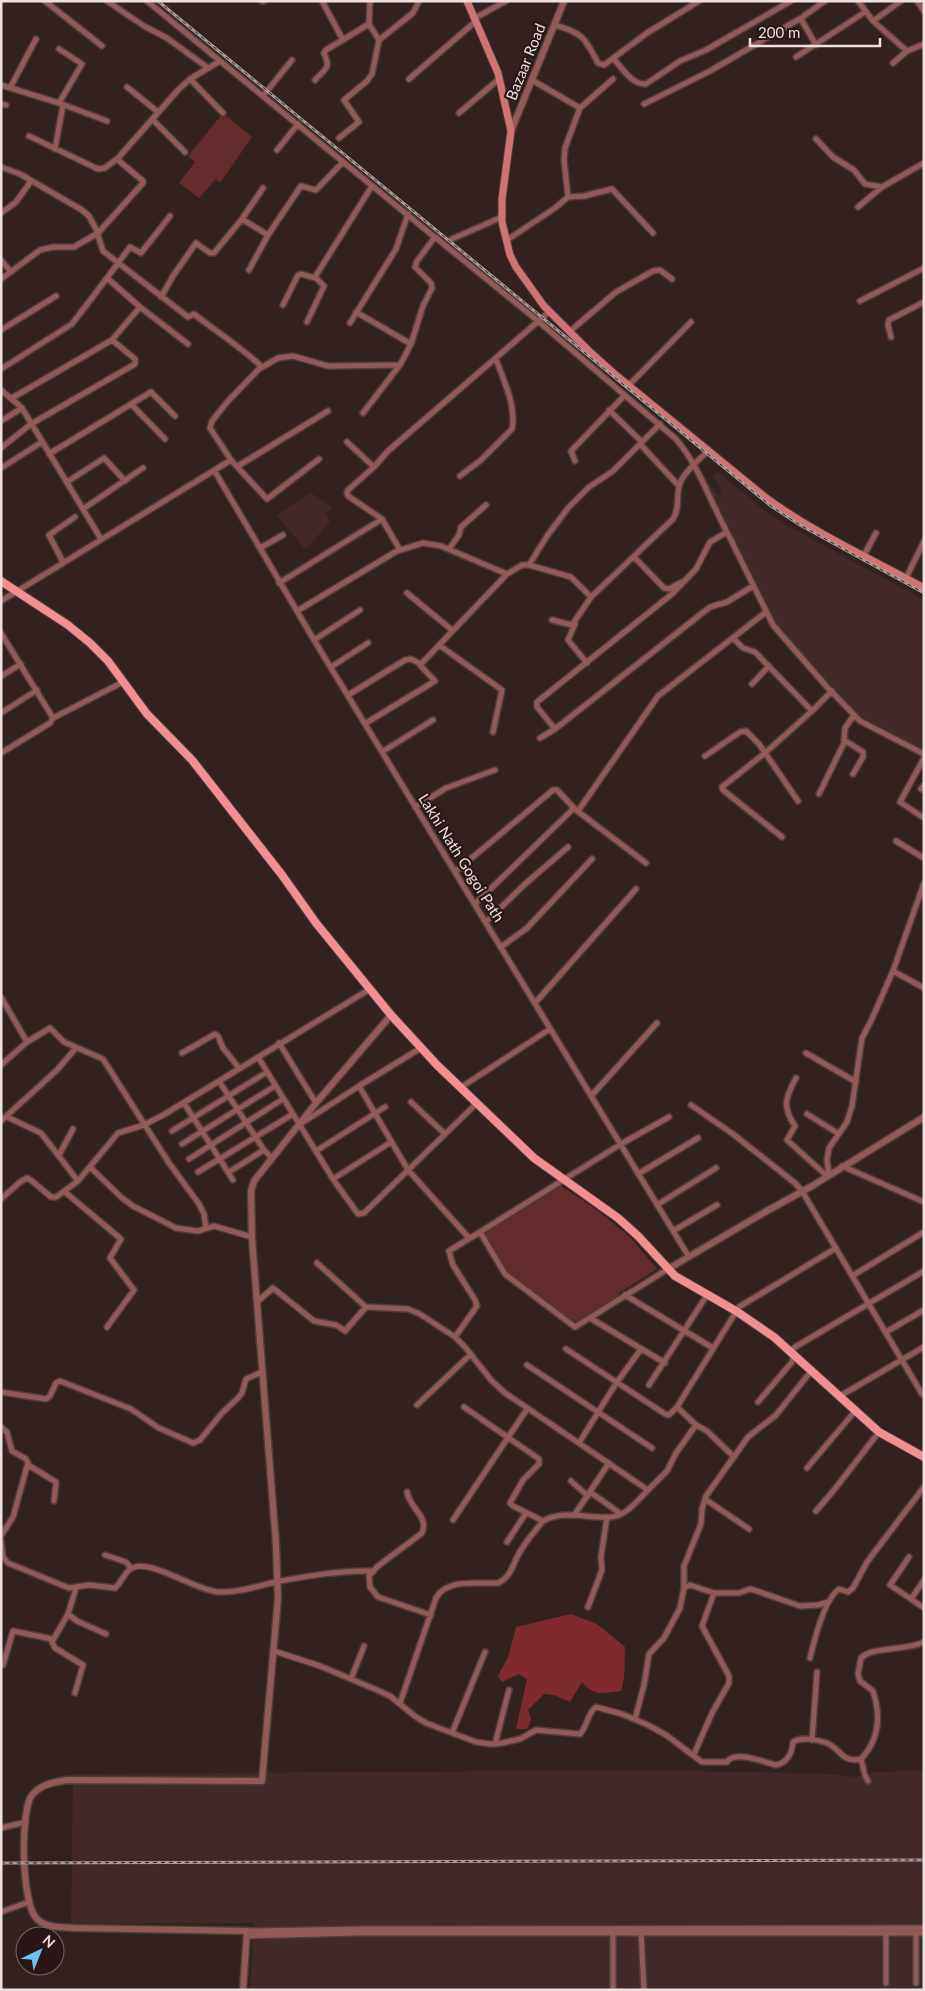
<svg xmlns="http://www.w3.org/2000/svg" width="925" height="1991" font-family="Lato,sans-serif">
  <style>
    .built { fill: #422828 }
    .green { fill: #632b2c }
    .forest { fill: #7e2a2f }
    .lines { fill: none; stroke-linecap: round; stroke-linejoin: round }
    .minor-casing { stroke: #4d3c3b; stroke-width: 8 }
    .tertiary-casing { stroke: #4d3c3b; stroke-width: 9 }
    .secondary-casing { stroke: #4d3c3b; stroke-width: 9 }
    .primary-casing { stroke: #4d3c3b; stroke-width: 10 }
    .minor { stroke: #935858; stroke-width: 5 }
    .tertiary { stroke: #935858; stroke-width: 6 }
    .secondary { stroke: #d17273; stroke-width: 7 }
    .primary { stroke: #f28f90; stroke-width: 8 }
    .rail-casing { stroke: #a89a99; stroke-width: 3 }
    .rail { stroke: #291717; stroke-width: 1; stroke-dasharray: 4; stroke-linecap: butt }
    .labels { text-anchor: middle; stroke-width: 4.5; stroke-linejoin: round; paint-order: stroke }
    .street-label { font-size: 15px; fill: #ede0df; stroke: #291717 }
  </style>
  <rect width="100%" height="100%" fill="#332120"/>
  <path class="built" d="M718,472L763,509L786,525L924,600V751L860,717L773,621L705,484L704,476L718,495L722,492L713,477Z
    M311,493L333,508L325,513L330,522L308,547L304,548L277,515Z
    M642,1770L830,1774L856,1777L875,1772L924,1770V1990H250L254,1923L71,1924L73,1774Z"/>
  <path class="green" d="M223,113L252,137L220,183L216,179L199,198L179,183L195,162L188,156Z
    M561,1186L593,1207L630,1237L657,1269L619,1293L618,1296L579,1323L559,1312L505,1271L482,1230Z"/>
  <path class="forest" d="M571,1614L597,1624L625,1647C624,1662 626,1677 621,1691C603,1693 594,1697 582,1682L570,1702L554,1695L544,1694L528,1710L531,1720L527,1729H516L527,1679L519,1674L502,1682L498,1676L508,1657L516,1627Z"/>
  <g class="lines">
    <defs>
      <path id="minor" d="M45,1L102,46
        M107,1L144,26L167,38L208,68
        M262,1H264
        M322,1L343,40
        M858,1L873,21L907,51L924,44
        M917,1L924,11
        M475,18L506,1
        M873,21L901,1
        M369,24L370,1
        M555,25C583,33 585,38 598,63L604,65L647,33L699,1
        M816,45L801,19L805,15L825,1
        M796,57L865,12
        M614,59C622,68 632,85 646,84L680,61L706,50L791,1
        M893,63L907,51
        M190,79L223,113
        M409,79L476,21
        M613,79L580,108L565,148L564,160L568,197L584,196L612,189L653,233
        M315,80C326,68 331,69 324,53L326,50L369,24L379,40
        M532,80L580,108
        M1,85L59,103L107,121
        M127,87L158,112
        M10,88L36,39
        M263,96L292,60
        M59,103L82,64L59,49
        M1,104L6,105
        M644,104L710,71L801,18
        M459,113L499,79
        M152,119L185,152
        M29,136L98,169L105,168L118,158
        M339,138L359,122L344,100L367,81L372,74L379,40L413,13L419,1
        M816,139L833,157L854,170L865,184L882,187
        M55,149L63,105
        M277,150L298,124
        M1,167L20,174L82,210L89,216L96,229L103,251L188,317L194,314C217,332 241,347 262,367
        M858,207L882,187L924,163
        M1,213L16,202L31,181
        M242,219L268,235
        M435,237L538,321L676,439C699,466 710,501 727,532L710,542L696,569L672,594L537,702V707L555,729
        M452,239L502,217
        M507,240L555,208L568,197
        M1,260L11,272
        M249,270L268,235L301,186L316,190L343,162
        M107,278L130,247L141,253L170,216
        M1,279L40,250L53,247H74L98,233L143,183V181L118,160L119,157L178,90L190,79L220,61
        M161,297L173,276L196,243L210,253H214L242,219L263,188
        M860,301L924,268
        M283,305L298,275L301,274L315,278
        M356,312L411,344
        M307,322L324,286L315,277L372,186
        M350,323L396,249L408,214
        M1,330L56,296
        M569,332L616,292L653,271L660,270L672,279
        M891,337L888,325L889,320L924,302
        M1,369L72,324L107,278L140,307L188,344
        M629,385L691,322
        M1,390L22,408L101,539
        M12,398L112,340L140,307
        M131,404L165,439
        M609,410L642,442
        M363,413L399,366
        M1,421L22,408
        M347,442L374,467
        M640,444L679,486
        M1,448L31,424L135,364V359L112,340
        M49,454L151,392L175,416
        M231,460L267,499L319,459
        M575,461L571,451L625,395
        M238,466L328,411
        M1,468L42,442
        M214,470L314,640L689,1257
        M460,476L481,460L512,429C517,407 503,379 496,359
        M67,482L104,458L125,481
        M83,509L143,468
        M382,519L400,550
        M727,532L773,625L827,687L860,721L924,754
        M260,548L283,535
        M449,549L459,535L461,527L486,505
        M634,557L664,588L669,589L682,582
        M863,557L876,533
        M63,562L49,535L75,517
        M529,565L547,536L568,508L589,487L613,471L660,424
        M906,578L924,541
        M279,583L382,519L348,496L347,493L348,490L374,467L388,451L549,312
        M407,593L452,630
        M1,601L231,460L210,428L212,421L228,401L259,369L278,358L293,356L328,366L400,365L411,344L423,306L432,288L431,283L415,267L417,261L435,237L432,235L147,1
        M297,611L397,551L423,543L441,546L507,574
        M552,620L572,625L591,597
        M575,624L568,640L587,663
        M1,633L53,718
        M733,638L743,648L755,652L812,711L765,753L722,787L723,790L782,837
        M314,640L360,610
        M439,645L502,690L493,732
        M331,667L368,643
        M1,676L21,664
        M752,684L769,666
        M348,695L405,660L411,659L421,664L507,574L522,565H529L571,577L591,597L673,519C680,508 676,499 679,487C681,474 700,459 709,450
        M812,711L832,691
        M1,713L37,690
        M366,723L435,681L420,665
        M540,738L555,729L710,607L727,602L753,586
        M844,740L863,752V757L853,774
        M382,752L433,720
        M1,753L50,723L53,718L123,682
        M705,756L740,732L746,731L759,744L798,801
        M924,758L900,802L924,818
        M921,789L924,785
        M819,794L844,743L845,728L854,715
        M415,807L446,788L495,770
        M576,810L646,863
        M578,811L658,696L766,612
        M896,841L924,858
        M455,872L553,790H557L574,808L475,904
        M486,922L524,885L568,847
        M501,947L527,928L592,859
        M893,971L924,988
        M1,997L27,1042L50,1028L64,1042L103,1059L169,1163L199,1204L204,1214L206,1228
        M535,1003L636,889
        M279,1043L316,1103
        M182,1053L215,1034L218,1036L223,1048L239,1068
        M806,1053L856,1082
        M258,1057L333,1179L358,1214L364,1213L477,1103
        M1,1065L27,1042
        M796,1078C785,1098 782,1107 795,1126L787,1140L827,1176
        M219,1081L264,1150L272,1158
        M359,1086L408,1170L469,1238
        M460,1088L550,1029
        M591,1096L657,1023
        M411,1102L445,1134
        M184,1103L233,1180
        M691,1105L733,1134L795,1183L802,1191L922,1394
        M807,1114L839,1134
        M7,1117L41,1133L78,1181
        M1,1121L57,1070L76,1048
        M302,1123L359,1086L421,1048
        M172,1131L267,1072
        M182,1144L275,1086
        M316,1151L385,1107
        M59,1155L73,1129
        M189,1159L283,1099
        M842,1166L924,1202
        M90,1167L122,1198L133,1206L176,1228L198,1231L214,1226L252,1237
        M198,1172L293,1114
        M229,1172L264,1150
        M638,1174L698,1138
        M829,1174L827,1160L829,1148L847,1122L852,1106L862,1038L871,1021L893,971L924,883
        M333,1179L391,1142
        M65,1192L121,1239L110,1258L134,1290L107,1327
        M1,1199L20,1182L27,1178L32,1181L51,1197H56L78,1181L118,1133L144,1125L165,1114L370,989
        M657,1205L716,1168
        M673,1231L717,1205
        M317,1263L366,1307L408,1309L420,1314L455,1337L465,1347L491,1380L505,1393L648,1490L667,1471L676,1453L696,1425
        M668,1269L575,1327L505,1274L480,1232L621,1144L669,1117
        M852,1276L924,1232
        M625,1295L713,1348
        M258,1301L273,1288L314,1321L336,1325L345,1331L366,1307
        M590,1318L665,1363
        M886,1332L924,1310
        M455,1337L477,1306L475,1300L453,1265L449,1251L480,1232
        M566,1349L665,1414L669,1415L677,1407L739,1307L836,1248
        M791,1351L795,1347L924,1271
        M527,1365L652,1448
        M649,1385L707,1295
        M1,1392L46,1399L50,1396L56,1383L60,1381L131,1409L159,1428L193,1443L200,1440L222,1413L238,1398L242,1393L246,1379L262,1372
        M840,1396L924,1347
        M758,1402L792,1362L794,1354
        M417,1405L471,1354
        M464,1407L539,1459V1464L523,1480L510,1503L513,1506L543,1521
        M677,1407L696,1425L707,1431L734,1457
        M1,1427L7,1432L12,1451L26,1459L28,1463L13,1517L1,1536
        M579,1443L615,1385L641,1349
        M28,1465L56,1482L54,1501
        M807,1468L856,1410
        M571,1481L588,1496
        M407,1492C410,1509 429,1516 422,1533L378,1566L369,1576L370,1587L378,1597L431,1615
        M590,1492L621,1514
        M705,1499L749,1529
        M816,1511L834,1490L879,1432
        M575,1514L609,1463
        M453,1520L527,1409
        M1,1540L3,1557L8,1563L69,1588L89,1585L115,1588C122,1582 124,1572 132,1568C150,1558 196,1591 219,1592C237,1593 258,1586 275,1582C307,1576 341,1570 374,1571
        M507,1542L526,1513
        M105,1555L126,1562L131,1568
        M909,1557L890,1585L911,1599
        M924,1580L911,1599L924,1608
        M76,1588L68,1614L77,1621L106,1634
        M684,1588L690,1585L714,1593H739L750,1589L757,1591L800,1606L818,1605L828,1602
        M588,1607L602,1570L601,1557L607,1517
        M68,1614L52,1642L55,1648L83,1665L75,1693
        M274,1651L320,1666L377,1690L390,1696L416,1717L426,1723L476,1742L491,1744L502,1743L520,1739L536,1730L580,1734C588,1726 587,1713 596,1707L622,1714L648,1725L666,1735L702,1762H727C734,1750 764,1762 776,1765C787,1763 792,1753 793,1742C801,1736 818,1740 827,1743C841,1749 841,1763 861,1759C879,1740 881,1716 873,1691L860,1681L858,1674L861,1658C872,1646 907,1651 924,1642
        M810,1658C814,1641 825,1598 839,1589L848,1592L853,1588L867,1562L924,1487
        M3,1665L13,1631L52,1639
        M351,1679L364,1646
        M400,1703L436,1598C447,1578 478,1584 498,1583C512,1577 513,1562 521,1550C527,1540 535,1531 543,1521C568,1507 599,1523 619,1515C630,1511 640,1498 648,1490
        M635,1719L644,1685L649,1654L664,1638L680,1608L684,1588V1566L701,1524L702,1509L706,1496L748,1437L776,1415L812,1370
        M452,1733L485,1652
        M812,1740L817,1672
        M495,1744L509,1690
        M694,1754L712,1713L729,1683V1676L702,1626L714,1593
        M861,1759L864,1771
        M865,1775L868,1781
        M1,1828L26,1822
        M1,1912L29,1902
        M247,1931L361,1929L924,1928
        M641,1932L644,1990
        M916,1933V1983
        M247,1936L358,1933H924
        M886,1983V1931
        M613,1989V1932"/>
      <path id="tertiary" d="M511,131L564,1
        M668,1269L765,1212L812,1186L924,1117
        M243,1990L247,1931L74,1928C62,1927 46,1928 37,1919C21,1904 20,1810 32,1795C41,1784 55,1782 67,1780L262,1781L278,1598L276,1544L252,1239L251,1191L254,1181L316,1103L391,1015"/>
      <path id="secondary" d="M467,1L498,73L511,131L502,199V222L510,255L516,267L544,306L588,350L617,376L765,497C815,534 870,558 924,588"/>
      <path id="primary" d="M1,581L68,625L90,643L108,661L147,714L192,760L282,875L316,923L391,1015L437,1065L534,1158L618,1218L638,1236L675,1276L736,1311L774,1337L879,1432L924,1457"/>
    </defs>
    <use href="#minor" class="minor-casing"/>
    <use href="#tertiary" class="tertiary-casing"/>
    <use href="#secondary" class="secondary-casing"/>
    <use href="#primary" class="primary-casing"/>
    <use href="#minor" class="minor"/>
    <use href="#tertiary" class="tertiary"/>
    <use href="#secondary" class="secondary"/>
    <use href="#primary" class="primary"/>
    <defs>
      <path id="rail" d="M158,1L771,506L800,525L924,593
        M1,1863L924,1860"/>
    </defs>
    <use href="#rail" class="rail-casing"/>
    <use href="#rail" class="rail"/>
  </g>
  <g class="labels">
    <g class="street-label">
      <text transform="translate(526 62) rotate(-68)" y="5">Bazaar Road</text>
      <text transform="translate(461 858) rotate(58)" y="5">Lakhi Nath Gogoi Path</text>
    </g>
  </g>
  <rect width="925" height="1991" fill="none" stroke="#ede0df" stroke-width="5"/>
  <g transform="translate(40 1951) rotate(43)"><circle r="24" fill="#291717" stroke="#776767"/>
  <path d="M0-4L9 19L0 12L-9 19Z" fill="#6dc2f3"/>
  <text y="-8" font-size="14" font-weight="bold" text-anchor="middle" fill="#ede0df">N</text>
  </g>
  <path d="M750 38v8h130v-8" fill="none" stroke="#ede0df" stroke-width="2.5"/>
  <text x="758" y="38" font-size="15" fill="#ede0df" stroke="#291717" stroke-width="4" paint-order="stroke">200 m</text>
</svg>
